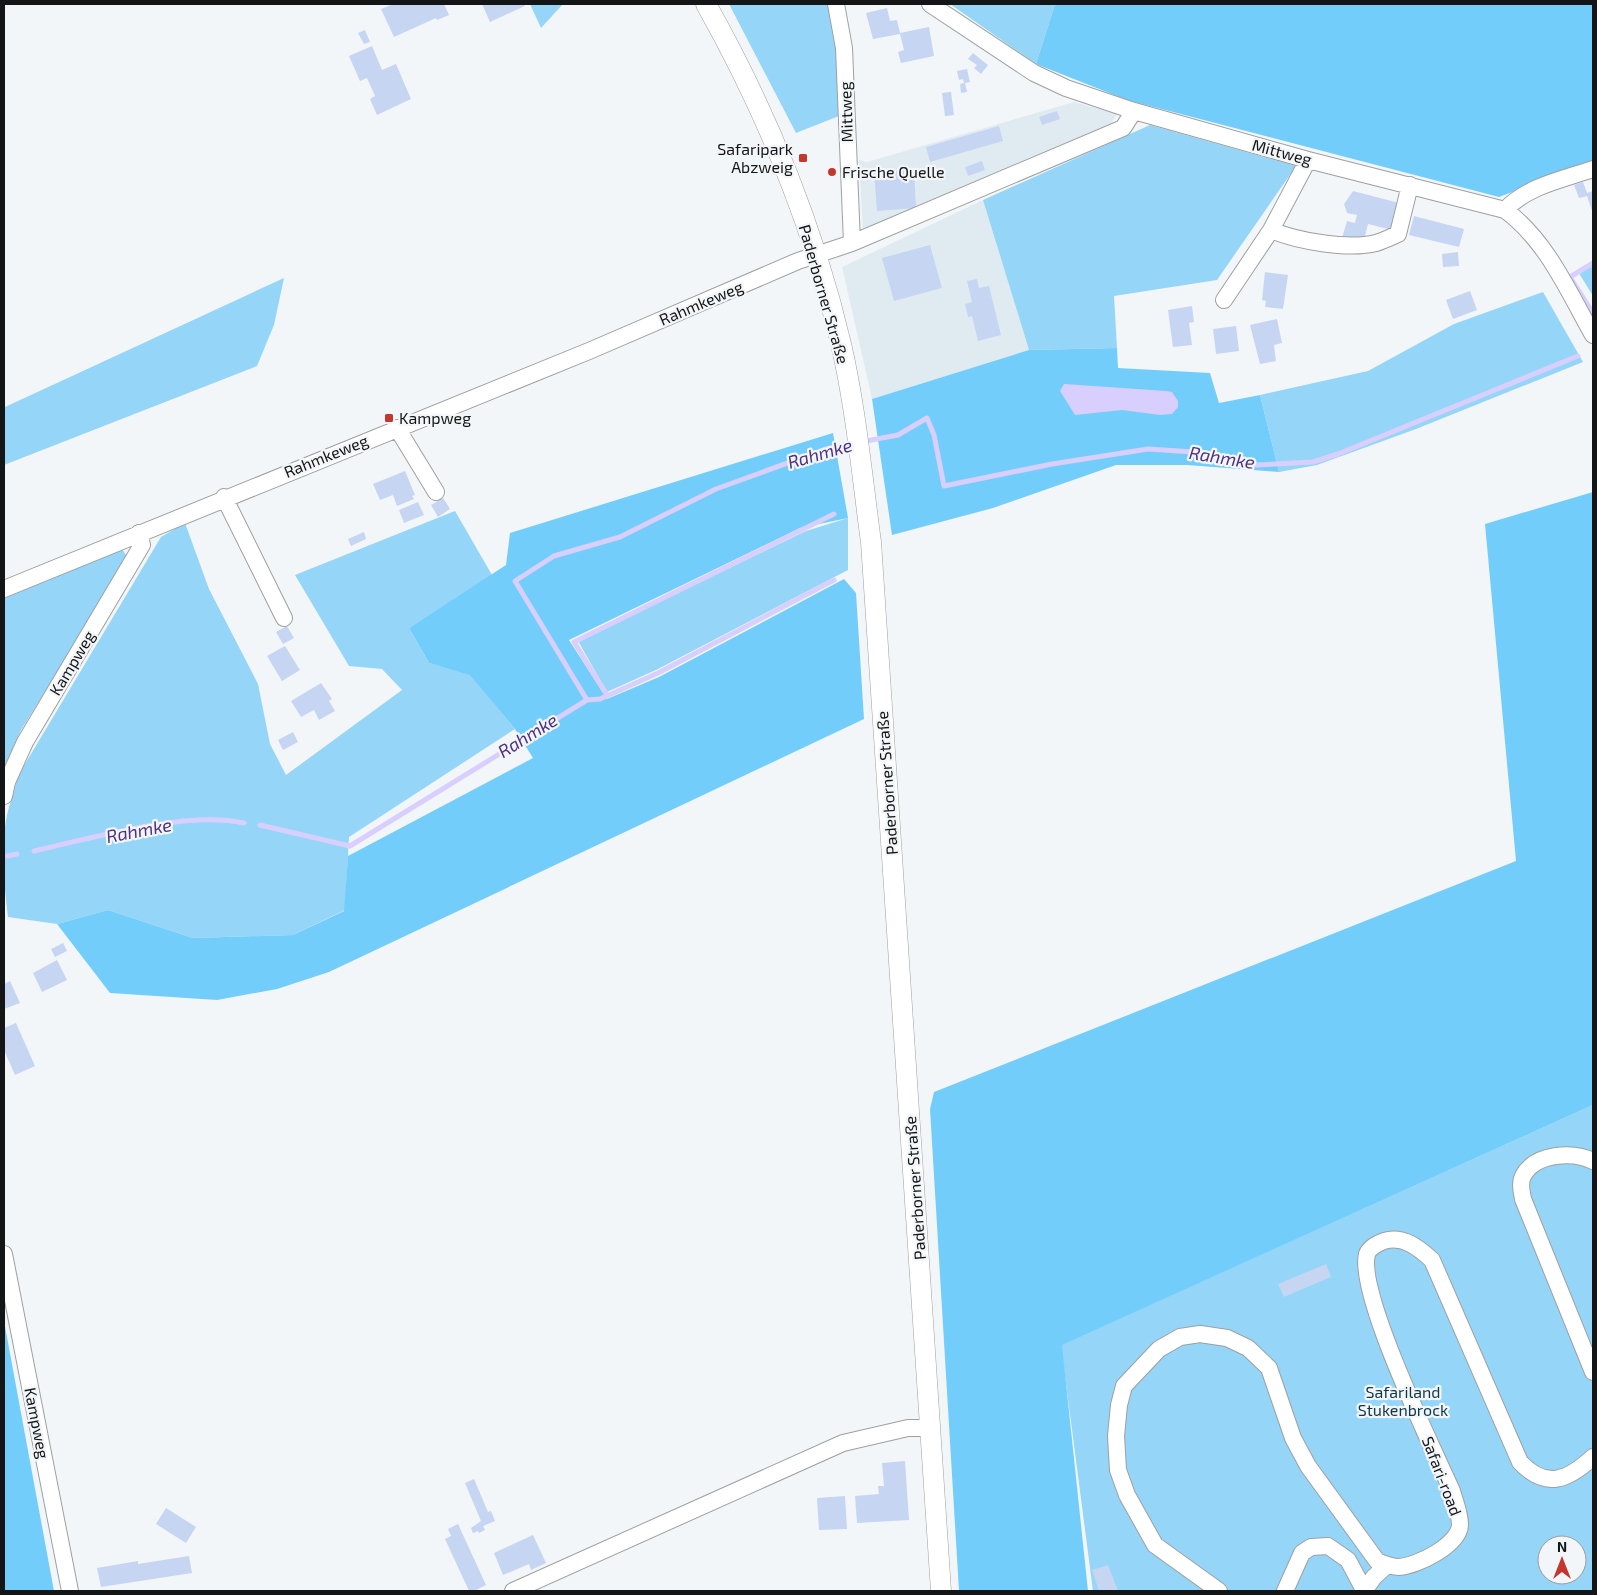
<svg xmlns="http://www.w3.org/2000/svg" width="1597" height="1595" font-family="'Exo 2',sans-serif">
  <style>
    .built { fill: #e0ebf1 }
    .green { fill: #95d5f8; fill-rule: evenodd }
    .forest { fill: #73cdfb }
    .water { fill: #d9cffe }
    .lines { fill: none; stroke-linecap: round; stroke-linejoin: round }
    .stream { stroke: #d9cffe; stroke-width: 5 }
    .building { fill: #c6d5f2 }
    .minor-casing { stroke: #9da0a2; stroke-width: 18 }
    .major-casing { stroke: #9da0a2; stroke-width: 21 }
    .path { stroke: #a2a4a6; stroke-width: 3; stroke-dasharray: 4 4; stroke-linecap: butt }
    .minor { stroke: #fff; stroke-width: 16 }
    .major { stroke: #fff; stroke-width: 20 }
    .poi-dot { fill: #c4372d; stroke: #f3f6f8; stroke-width: 2 }
    .labels { text-anchor: middle; stroke-width: 4.5; stroke-linejoin: round; paint-order: stroke }
    .street-label { font-size: 16px; fill: #141516; stroke: #f3f6f8 }
    .poi-label { font-size: 16px; fill: #141516; stroke: #f3f6f8; text-anchor: start }
    .park-label { font-size: 16px; fill: #0e3749; stroke: #f3f6f8 }
    .water-label { font-size: 18px; font-style: italic; fill: #4e3087; stroke: #f3f6f8 }
  </style>
  <rect width="100%" height="100%" fill="#f3f6f8"/>
  <path class="built" d="M1074,102L1117,114L1108,129L863,231L859,160L867,162Z
    M983,200L1029,350L872,399L842,267Z"/>
  <path class="green" d="M530,4H563L541,28Z
    M729,4H829L836,28L839,116L796,133Z
    M950,4H1055L1036,64Z
    M1150,125L1296,166L1217,280L1114,296L1117,348L1029,350L983,200Z
    M1593,261V296L1577,270Z
    M284,278L274,325L257,366L4,465L5,407Z
    M1543,292L1583,362L1416,429L1317,465L1279,472L1260,395L1368,371L1454,324Z
    M455,511L492,575L409,628L429,663L470,674L515,729L349,837L345,910L293,935L193,938L108,910L57,924L8,917C4,884 0,848 7,815C10,802 15,788 19,774L161,537L185,523L209,589L258,684L270,744L286,775L402,690L382,669L349,666L295,575Z
    M848,518V570L658,669L607,692L578,641L806,531Z
    M122,549L128,558L21,730L4,767V598Z
    M1593,1105V1591H1093L1061,1345ZM1547,1545H1577V1575H1547Z"/>
  <path class="forest" d="M1055,4H1593V161L1499,197L1127,100L1036,64Z
    M1117,348L1118,368L1210,373L1219,403L1260,395L1279,472L1187,465H1116L993,508L892,535L872,399L1029,350Z
    M833,433L848,518L800,528L569,640L607,699L659,677L844,579L856,593L864,719L329,972L277,989L217,1000L110,993L57,924L108,910L193,938L293,935L344,911L348,856L533,758L515,729L470,675L429,663L409,628L506,565L510,533Z
    M1593,492V1105L1062,1345L1088,1591H959L930,1109L934,1092L1516,861L1485,524Z
    M4,1321L54,1591H4Z"/>
  <path class="water" d="M1064,384L1166,391L1172,392L1178,401V407L1172,414L1160,415L1122,410L1075,415L1060,391Z"/>
  <g class="lines">
    <path class="stream" d="M1593,263L1570,277L1593,313
      M861,442L898,435L927,418L934,435L944,486L1052,464L1148,449L1193,452L1257,465L1313,462L1338,454L1578,356
      M607,695L574,642L834,514
      M587,700L600,699L658,673L834,580
      M260,825L350,846L587,700L515,581L554,556L620,537L716,489L826,449L853,443
      M34,851C93,838 186,810 244,823
      M7,856L17,854"/>
  </g>
  <path class="building" d="M393,4H444L449,15L437,20L436,18L394,37L381,9Z
    M482,4H524L525,6L490,22Z
    M887,8L890,21L897,20L900,33L929,27L934,56L901,63L898,52L904,50L900,34L873,39L866,13Z
    M365,30L370,42L364,44L358,33Z
    M372,46L382,70L396,64L411,99L377,115L370,99L375,96L367,78L360,81L349,56Z
    M973,53L988,65L981,74L974,68L977,65L968,59Z
    M967,69L970,82L965,83L967,92L961,93L960,84L964,83L963,79L959,80L957,71Z
    M951,92L954,115L945,116L942,93Z
    M1057,111L1060,119L1042,125L1039,117Z
    M999,126L1003,141L930,162L926,147Z
    M982,161L985,170L968,176L965,167Z
    M914,170L916,208L877,211L874,172Z
    M1583,182L1587,193L1593,191V214L1587,196L1579,198L1574,185Z
    M1353,191L1399,203L1392,230L1368,224L1363,244L1342,238L1347,221L1355,223L1357,215L1347,213L1344,204Z
    M1414,216L1464,229L1459,247L1409,235Z
    M930,245L942,288L894,301L882,258Z
    M1458,252L1459,266L1443,267L1442,254Z
    M1265,272L1288,275L1283,309L1265,307L1266,301L1262,300Z
    M977,279L979,288L989,286L1001,335L978,341L972,316L968,317L965,304L972,302L967,281Z
    M1470,291L1477,310L1453,319L1446,300Z
    M1192,306L1194,322L1189,323L1192,345L1173,347L1168,310Z
    M1277,319L1282,343L1274,345L1276,361L1260,364L1250,325Z
    M1236,326L1239,351L1216,354L1213,329Z
    M405,471L415,495L412,496L414,499L397,506L393,495L380,500L373,484Z
    M443,498L450,509L438,517L431,505Z
    M418,502L424,515L404,523L399,510Z
    M364,532L366,539L351,546L348,539Z
    M287,626L294,638L283,644L276,632Z
    M285,646L300,670L282,681L267,656Z
    M321,683L332,699L329,701L335,711L319,720L314,710L301,717L291,701Z
    M293,732L298,742L283,750L278,740Z
    M63,943L67,951L55,957L51,949Z
    M57,960L67,980L42,992L33,973Z
    M10,981L20,1003L4,1009V984Z
    M16,1023L35,1066L15,1075L4,1050V1028Z
    M1326,1264L1331,1277L1284,1297L1278,1284Z
    M905,1461L909,1520L857,1523L855,1496L879,1494L878,1486H884L882,1463Z
    M474,1479L488,1512L491,1511L495,1521L483,1526L485,1530L479,1533L478,1531L473,1533L471,1528L481,1521L465,1483Z
    M845,1496L847,1529L819,1530L817,1498Z
    M166,1508L196,1527L186,1543L156,1524Z
    M458,1524L486,1585L474,1591H469L445,1539L451,1536L448,1529Z
    M533,1535L546,1563L531,1570L529,1564L503,1575L494,1553Z
    M189,1556L192,1573L101,1587L97,1568L138,1561V1564Z
    M1108,1565L1118,1591H1099L1092,1570Z"/>
  <g class="lines">
    <defs>
      <path id="minor" d="M930,4L1034,73L1066,88L1134,111L1308,160L1505,210C1547,241 1568,291 1593,335
        M1505,210C1527,186 1564,179 1593,169
        M1271,230C1297,241 1348,250 1376,243C1383,241 1391,237 1398,234L1410,185
        M852,243L1123,128L1134,111
        M1224,300L1271,230L1308,160
        M397,428L436,492
        M224,497L284,618
        M4,589L589,351L798,261L852,243L844,48L836,4
        M4,796L7,782L25,742L142,545L139,533
        M1593,1161C1573,1151 1535,1153 1523,1176C1519,1184 1522,1192 1523,1199L1593,1372
        M4,1254L70,1591
        M513,1591L843,1443L908,1428H931
        M1219,1591L1155,1545L1127,1495L1118,1470L1116,1436L1119,1405L1124,1386L1159,1349L1180,1337L1200,1334L1227,1338L1248,1348L1269,1368L1293,1438L1308,1466L1377,1561C1384,1564 1391,1567 1399,1567C1417,1566 1459,1545 1460,1525C1460,1513 1455,1502 1452,1491C1433,1448 1357,1294 1367,1254C1369,1248 1378,1243 1384,1241C1403,1235 1419,1248 1432,1260L1520,1462C1546,1490 1568,1480 1593,1457
        M1285,1591L1302,1553L1311,1547L1328,1546L1348,1560L1364,1590
        M1364,1591L1374,1577L1387,1565"/>
      <path id="major" d="M706,4C765,109 813,225 841,344C856,409 862,476 871,542L941,1591"/>
    </defs>
    <use href="#minor" class="minor-casing"/>
    <use href="#major" class="major-casing"/>
    <path class="path" d="M1592,516H1593"/>
    <use href="#minor" class="minor"/>
    <use href="#major" class="major"/>
  </g>
  <g class="poi-dot">
    <rect x="798" y="153" width="10" height="10" rx="2.5"/>
    <circle cx="832" cy="172" r="5"/>
    <rect x="384" y="413" width="10" height="10" rx="2.5"/>
  </g>
  <g class="labels">
    <g class="street-label">
      <text transform="translate(846 112) rotate(-92)" y="6">Mittweg</text>
      <text transform="translate(1282 152) rotate(15)" y="6">Mittweg</text>
      <text transform="translate(824 294) rotate(74)" y="6">Paderborner Straße</text>
      <text transform="translate(701 303) rotate(-23)" y="6">Rahmkeweg</text>
      <text transform="translate(326 456) rotate(-22)" y="6">Rahmkeweg</text>
      <text transform="translate(72 663) rotate(-59)" y="6">Kampweg</text>
      <text transform="translate(887 783) rotate(-94)" y="6">Paderborner Straße</text>
      <text transform="translate(915 1188) rotate(-94)" y="6">Paderborner Straße</text>
      <text transform="translate(37 1423) rotate(79)" y="6">Kampweg</text>
      <text transform="translate(1442 1476) rotate(69)" y="6">Safari-road</text>
    </g>
    <g class="poi-label">
      <text x="793" y="155" text-anchor="end">Safaripark<tspan x="793" dy="18">Abzweig</tspan></text>
      <text x="842" y="178">Frische Quelle</text>
      <text x="399" y="424">Kampweg</text>
    </g>
    <g class="park-label">
      <text x="1403" y="1398">Safariland<tspan x="1403" dy="18">Stukenbrock</tspan></text>
    </g>
    <g class="water-label">
      <text transform="translate(820 454) rotate(-16)" y="6">Rahmke</text>
      <text transform="translate(1222 458) rotate(9)" y="6">Rahmke</text>
      <text transform="translate(528 736) rotate(-32)" y="6">Rahmke</text>
      <text transform="translate(139 831) rotate(-11)" y="6">Rahmke</text>
    </g>
  </g>
  <rect width="1597" height="1595" fill="none" stroke="#141516" stroke-width="10"/>
  <g transform="translate(1562 1560)"><circle r="24" fill="#f3f6f8" stroke="#9a9c9e"/>
  <path d="M0-4L9 19L0 12L-9 19Z" fill="#c4372d"/>
  <text y="-8" font-size="14" font-weight="bold" text-anchor="middle" fill="#141516">N</text>
  </g>
</svg>
